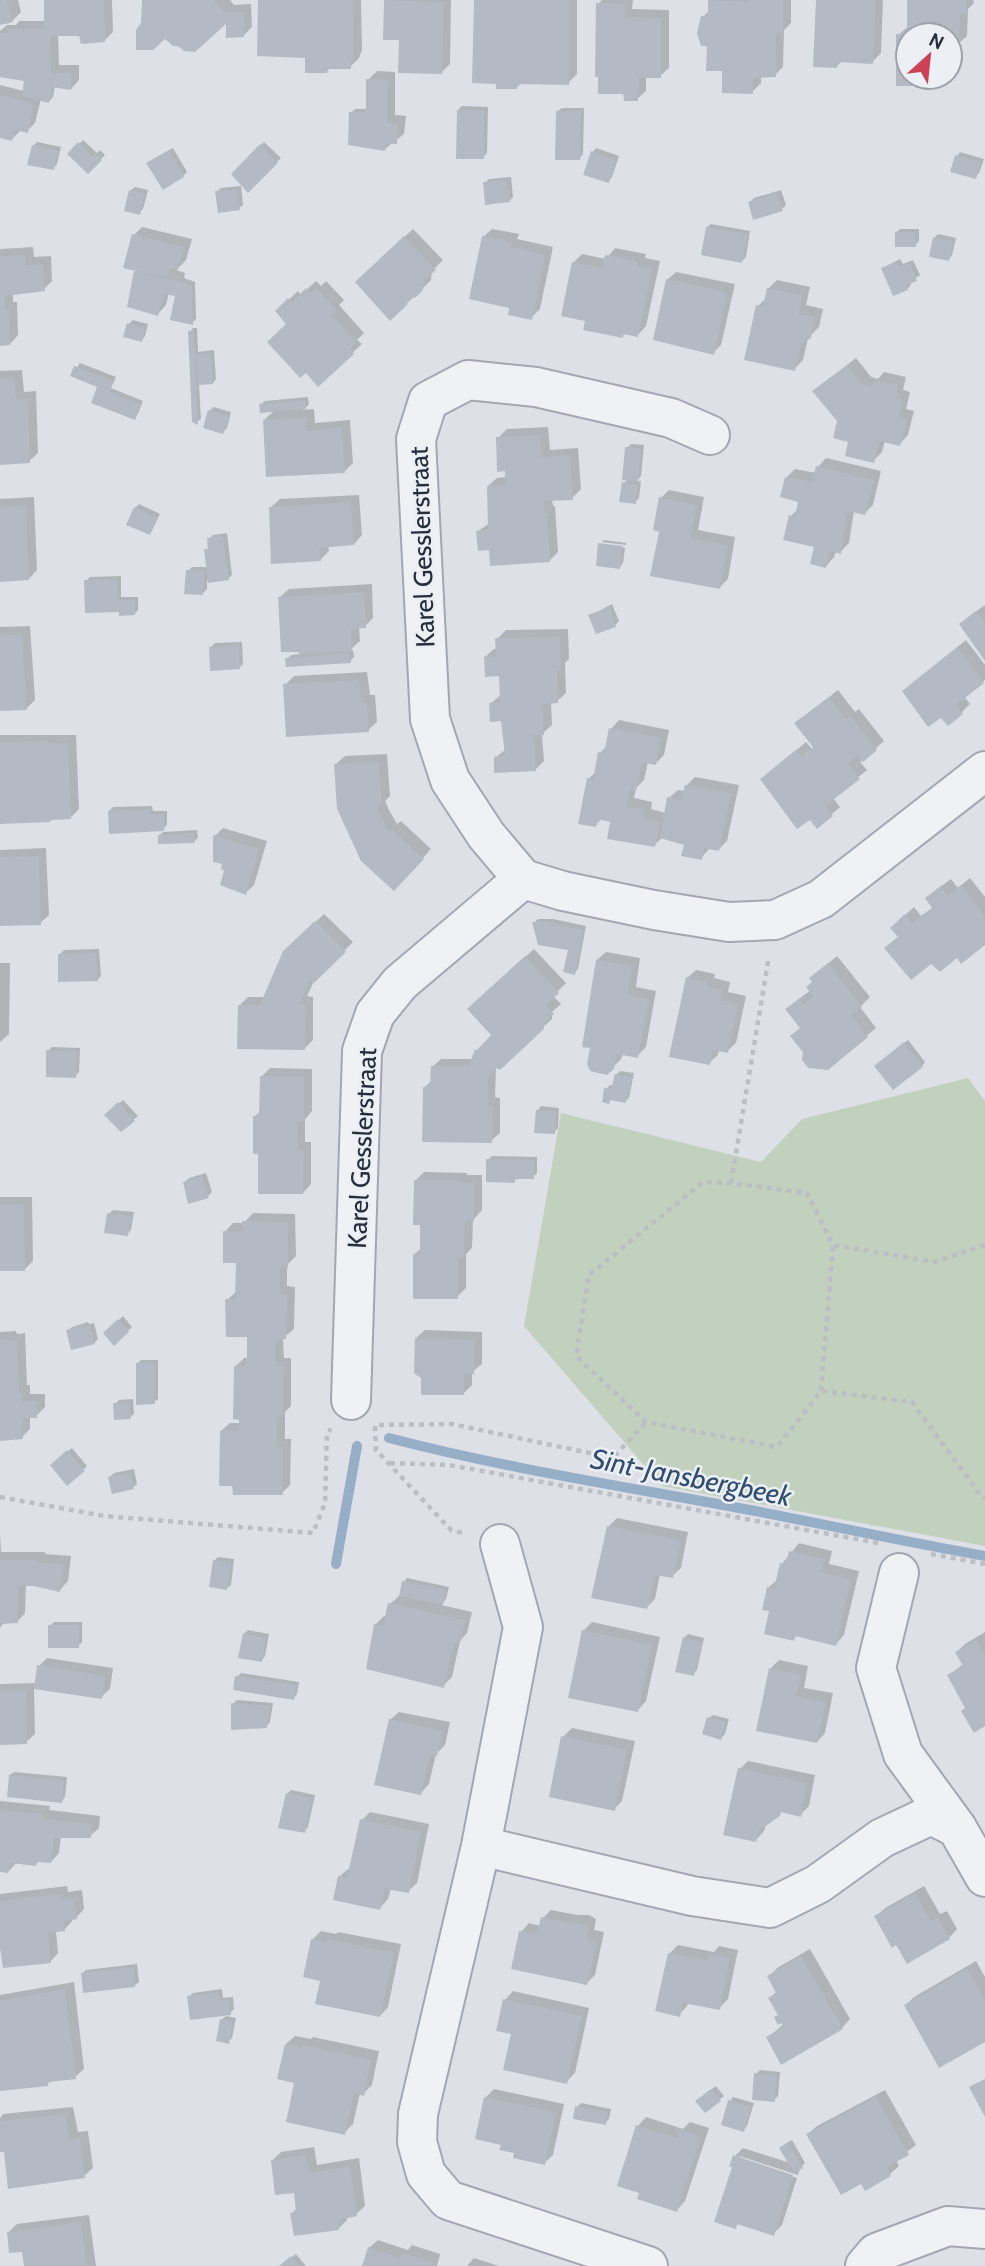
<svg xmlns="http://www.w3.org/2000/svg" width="985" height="2266" font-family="Cabin,sans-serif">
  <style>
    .green { fill: #c2d0be }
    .shadow { fill: #0003 }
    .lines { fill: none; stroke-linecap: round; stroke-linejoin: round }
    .stream { stroke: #97aec7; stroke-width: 10 }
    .building { fill: #b4bac3 }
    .minor-casing { stroke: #a2a7b1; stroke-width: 42 }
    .path { stroke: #bbbec5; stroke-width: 4.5; stroke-dasharray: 5 5; stroke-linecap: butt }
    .minor { stroke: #eff1f5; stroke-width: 38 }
    .labels { text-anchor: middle; stroke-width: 5; stroke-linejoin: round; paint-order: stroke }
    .street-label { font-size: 26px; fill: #262e3d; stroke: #eceff4 }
    .water-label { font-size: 28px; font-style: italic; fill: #314d70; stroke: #eceff4 }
  </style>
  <rect width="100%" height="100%" fill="#dde0e7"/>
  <path class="green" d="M968,1078L985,1101V1546L662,1486L524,1326L561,1113L761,1162L802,1119Z"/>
  <path class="shadow" d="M0,0H18L21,12L12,21L0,24Z
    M46,0H112L113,32L104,41L81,34H58L59,65H79V80L71,89L55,85L53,97L49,101L41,99L35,123L27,131L21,130L11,140L0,137V85L24,91L28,80L0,75V31L7,25H16L19,21H46Z
    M143,0H230L234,5L251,4L252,27L244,35L227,20L143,23Z
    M259,0H361L362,50L359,58L350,67H331L326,72L307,56Z
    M385,0H451L450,64L442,72L401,39L384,38Z
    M477,0H577V74L568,83L522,82L517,87Z
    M602,0H633L632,9L669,10V68L660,76H646V91L637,99L598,4Z
    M710,0H791V23L784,30L783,67L775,75L761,76V83L752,92L724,70L709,44L703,17L710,10Z
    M818,0H883L881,53L872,62L842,61L836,67Z
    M909,0H973L974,3L968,9L967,36L958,44H950V35H908V77H919L911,85H897L898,35L909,26Z
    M377,71L395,72V115L406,116L404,134L385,149L351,113L355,109H367L368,80Z
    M462,106L488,107L487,153L483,157L458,110Z
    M562,108H584L583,154L580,158L558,111Z
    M83,140L97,153L100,150L105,155L88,172L69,154Z
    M37,142L61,147L57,164L53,168L33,146Z
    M264,142L281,158L248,190L233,174Z
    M173,148L187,172L183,176L152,160Z
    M596,148L619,156L612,177L608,181L593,152Z
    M960,152L984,159L979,173L975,177L957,156Z
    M511,177L513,197L509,201L485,183L489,179Z
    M241,186L243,205L239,208L217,192L221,188Z
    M135,187L148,190L143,209L139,213L131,190Z
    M781,190L786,205L782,209L755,217L750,202L754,198Z
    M711,224L750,231L746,257L742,261L707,227Z
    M142,227L192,239L186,260L176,270L185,273L184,278L195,282L196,319L192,323L178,290L169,293L166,305L158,314L129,306L136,269L134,235Z
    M413,229L443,260L432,271L431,280L415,296L406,304L357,282Z
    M492,229L519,234L517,239L553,247L540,309L531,318L511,306L483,237Z
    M900,229H919V241L915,245L896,233Z
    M938,234L956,238L952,255L949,259L934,238Z
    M33,247L34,257L51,256L52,281L44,289L13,293V302H17L18,335L10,344H0V249Z
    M615,248L646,254L645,258L660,261L646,326L638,335L626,333L622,336L587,319L573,263L582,254L606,259Z
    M900,259L903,264L913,260L920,275L910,282L911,285L907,289L883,268Z
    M676,272L735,284L721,345L713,353L667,280Z
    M777,280L810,287L806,305L823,309L819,327L808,338L803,360L794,369L758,306L767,297L768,289Z
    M316,281L321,286L326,281L344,300L339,305L364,333L357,340L362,344L318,384L306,371L289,324L277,311L298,291L301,295Z
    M133,320L148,324L145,336L142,340L129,324Z
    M193,328H197L198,352L214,350L216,379L213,383H199L201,419L197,422L190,332Z
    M856,358L871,377L878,379L884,372L906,377L903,390L910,392L906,409L914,411L908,435L900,444L885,441L882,452L873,461L850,440L839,421L814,391Z
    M80,363L116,377L111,388L143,401L138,414L134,418L99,386L72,375Z
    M22,370L24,392L36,391L38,453L29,461L0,463V371Z
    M308,397L309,404L303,410L314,409L315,423L350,420L353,463L344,472L264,420L275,410L261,404L265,401Z
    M213,407L231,412L227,428L223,432L210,411Z
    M548,427L550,450L578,448L581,489L572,498L552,499L553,506H555L558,552L550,560L491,548L478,531L490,523L488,486L497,478L507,477L498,438L507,429Z
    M631,444L644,445L641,476L637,481H641L639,498L635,502L624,483L628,479L627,448Z
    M826,458L881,471L873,505L865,513L854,511L849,543L840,552L836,551L834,557L826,566L816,546L791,516L799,508L800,501L786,478L795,469L816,473L818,467Z
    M669,490L704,497L698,530L735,537L728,579L720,587L661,530V498Z
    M359,495L362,535L354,544L328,545L329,551L320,560L271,507L280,499Z
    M34,497L37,570L29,579L0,580V499Z
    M139,504L160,514L150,533L135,508Z
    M227,533L232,575L228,579L207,581V589L203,593L188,571L192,567H208L206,550L210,546L209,539L213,535Z
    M604,540L626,543V545L602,542Z
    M601,543V545L625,548L623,563L620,567L598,565Z
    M121,576V597H138V610L134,614L120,610L86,581L90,577Z
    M372,584L373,618L365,626L359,627L360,641L350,650H353L354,657L350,661L287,659L291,655L301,654L280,597L289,589Z
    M612,604L619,621L615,625L590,616Z
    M985,605V658L970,616Z
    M30,626L35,700L26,709H0V627Z
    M568,629L569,659L565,663L566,693L557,701L551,702L552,725L542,734L544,761L535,770L495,758L506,749L503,719L490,704L501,695V674L485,657L494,649H497V639L506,630Z
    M966,640L985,665V680L964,696L970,704L961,713L941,715L904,691Z
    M242,642L243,664L239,668L211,647L215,643Z
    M367,672L370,695H375L377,722L368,730L285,685L294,676Z
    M838,690L855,712L859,709L884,741L860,762L867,770L833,798L840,807L831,815L810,817L762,779L806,742L812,749L815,746L796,723Z
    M619,720L669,730L664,755L655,764L648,762L644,780L636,788L634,798L652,802L651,809L666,813L669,798L678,790L685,791L686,786L695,777L739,785L727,841L719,849L710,848L701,858L686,844L663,837L654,845L612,820L602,818L596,825L588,779L596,772L600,753L607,746L611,729Z
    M0,735H76L79,809L70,818L0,822Z
    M387,754L390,796L385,801L389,810L397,824L401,821L431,849L403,880L336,764L345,756Z
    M152,806L153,811H167V825L163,829L109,811L113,807Z
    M223,828L267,841L254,885L245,893L226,870L215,836Z
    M197,830L198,838L194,841L160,835L163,832Z
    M46,848L49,915L40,923L0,924V850Z
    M970,878L985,897V943L957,956L931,962L887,948L899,936L901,919L914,907L921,916L934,907L936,890L951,879L958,888Z
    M324,914L353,942L314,981L307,996L313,997V1040L305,1048L240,1005L248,997H265L284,952Z
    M538,919H553L586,926L578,969L574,973L570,949L534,923Z
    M99,949L101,976L97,980L60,954L64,950Z
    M534,949L566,983L553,996L561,1004L552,1012V1019L496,1069L495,1097L500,1098V1133L491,1141L425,1087L432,1080V1067L441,1059H474L477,1050L494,1035L477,1000Z
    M606,952L640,958L636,987L656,991L646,1047L637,1056L623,1053L621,1059L612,1068L592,1047L597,960Z
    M837,956L870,997L860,1007L876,1028L827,1068L804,1051L792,1036L801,1027L796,1001L811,990L814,981L811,978Z
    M0,963H10L9,1034L0,1042Z
    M696,970L715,974L714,978L730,982L728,992L746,996L736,1043L727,1051L719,1049L718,1055L709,1063L687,978Z
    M908,1040L925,1062L922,1066L880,1063Z
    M52,1047L80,1048L79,1072L75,1076L48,1051Z
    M270,1068L312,1069V1111L305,1119V1142H311V1184L303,1193L260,1152L254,1117L261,1111V1077Z
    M620,1071L634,1073L629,1098L625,1101L612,1099L609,1102L606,1089L610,1085L614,1086L616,1075Z
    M123,1100L138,1116L121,1130L106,1115Z
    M541,1106L559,1108L558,1128L554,1132L538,1110Z
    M492,1156L537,1157V1173L533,1177H518L514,1181L488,1160Z
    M424,1172L467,1173V1175H482V1210L473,1220L472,1248L466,1254V1288L457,1297L415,1254L422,1247V1224L415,1181Z
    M206,1173L212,1192L208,1196L185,1182L189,1178Z
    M0,1197H32L33,1261L25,1269L0,1270Z
    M113,1210L134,1212L131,1230L127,1234L109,1214Z
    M253,1213L295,1214L296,1256L288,1264L287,1270V1286L295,1287L294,1329L283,1338L284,1358H291V1406L285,1412V1439H291L290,1485L282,1493L221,1431L230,1423H241L235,1367L244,1358H249L248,1335L227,1300L236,1292L238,1261L225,1232L233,1223H244Z
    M123,1316L132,1327L114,1344L105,1333Z
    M88,1322L89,1324L94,1323L98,1339L94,1343L68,1331L72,1327Z
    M425,1330L482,1332V1364L472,1372V1385L463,1394L423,1377L416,1338Z
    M16,1331L17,1334L25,1333L27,1385H30V1394H45V1407L36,1416H30V1429L22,1437L0,1438V1332Z
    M141,1360H158V1399L154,1402L137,1364Z
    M133,1399L134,1414L130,1417L115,1404L119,1400Z
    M72,1448L87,1466L84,1469L56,1461Z
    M134,1469L137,1484L133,1487L110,1477L114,1473Z
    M617,1518L688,1532L681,1568L672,1576L660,1574L655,1599L647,1607L608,1527Z
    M0,1534L1,1552H45V1554L71,1556L68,1581L60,1590L26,1584L25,1613L17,1622H4L0,1628Z
    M799,1543L832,1551L829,1564L859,1571L844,1635L836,1644L797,1635L794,1639L771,1610L768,1588L777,1580L782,1564Z
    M218,1557L234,1559L231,1585L227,1588L214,1561Z
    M407,1578L449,1587L446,1599L441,1605L472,1612L467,1633L460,1641L452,1677L443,1686L375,1625L384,1616L387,1617L390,1604L399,1596H401L404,1582Z
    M54,1622H82V1642L78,1646L50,1626Z
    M592,1622L660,1637L646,1701L638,1710L583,1631Z
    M248,1630L269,1634L265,1656L262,1660L244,1634Z
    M985,1632V1724L967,1708L949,1676L963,1664L957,1652L965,1644Z
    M688,1634L704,1638L697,1670L693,1674L684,1638Z
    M47,1658L113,1668L110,1689L101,1697L34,1687L35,1734L26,1742L0,1744V1746V1684L36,1683L39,1666Z
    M779,1660L808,1666L804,1688L833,1693L825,1733L817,1742L771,1668Z
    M241,1673L299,1682L297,1694L294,1698L237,1677Z
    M237,1700L273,1703L270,1722L266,1726L233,1704Z
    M399,1712L450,1722L445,1745L436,1754L429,1784L421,1793L390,1720Z
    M713,1715L729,1719L725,1734L721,1738L709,1718Z
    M572,1728L635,1741L622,1801L614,1809L563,1737Z
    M748,1761L815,1775L809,1806L800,1815L783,1811L766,1824L764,1831L756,1840L740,1769Z
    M14,1772L67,1777L65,1797L62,1801L10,1775Z
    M291,1790L315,1795L308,1827L304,1831L287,1794Z
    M0,1801L50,1806L49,1810L100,1816L99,1828L90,1836H61L59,1853L51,1862L40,1860L36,1864L17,1862L8,1872L0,1871Z
    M370,1812L429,1824L417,1883L408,1891L391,1888L388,1899L380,1908L339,1877L348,1869H351L362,1820Z
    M67,1886L68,1892L82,1890L84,1909L76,1918H72V1921L64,1930L56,1931L58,1953L50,1962L0,1937V1894Z
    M924,1886L940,1914L947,1911L957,1929L949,1938L877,1916L885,1908Z
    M551,1910L577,1915H589L596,1919L594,1930L604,1932L595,1975L587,1983L521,1932L529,1923L541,1926L543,1918Z
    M321,1931L336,1934L338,1932L401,1944L388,2007L380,2016L322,1979L312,1940Z
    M678,1945L714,1952L719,1946L738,1950L728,1999L719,2008L688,2002L687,2006L679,2015L669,1954Z
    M810,1949L850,2019L842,2028L768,2037L784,2024L770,1998L777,1991L769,1977L777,1968Z
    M976,1961L985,1977V2040L906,2005L914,1997Z
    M137,1964L139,1982L135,1985L82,1974L86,1970Z
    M74,1982L84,2069L75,2077L52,2080L47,2084L0,2089V1995Z
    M222,1989L223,1998L233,1997L234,2009L230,2013L189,1997L193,1993Z
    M513,1991L589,2008L575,2073L566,2082L513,2033L505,2000Z
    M226,2016L236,2018L232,2038L228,2042L222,2019Z
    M295,2036L311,2039L313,2037L379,2051L372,2085L363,2094L360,2093L353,2124L344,2133L296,2082L286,2044Z
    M760,2070L780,2072L778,2096L774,2100L756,2074Z
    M716,2086L724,2096L705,2111L701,2097Z
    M494,2089L564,2104L553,2155L544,2163L516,2152L503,2143L485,2098Z
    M885,2090L916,2145L896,2160L899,2166L890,2174L865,2189L862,2182L808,2134L817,2126Z
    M733,2097L754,2103L747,2126L743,2130L730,2101Z
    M581,2103L611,2109L609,2119L605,2123L577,2107Z
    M73,2107L78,2132L88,2131L93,2168L84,2176L5,2150H0V2118L3,2114Z
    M646,2117L683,2129L690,2122L709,2128L685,2201L677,2210L641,2192L638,2126Z
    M792,2140L805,2163L800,2168L798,2175L739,2156V2159L797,2178L782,2225L773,2234L739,2223L735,2227V2156L743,2148L790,2163L785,2144Z
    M314,2147L317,2165L359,2158L365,2206L356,2214L347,2216V2220L338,2229L292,2213L297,2208L295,2191L273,2160L281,2152Z
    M89,2215L96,2266H26L23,2250L9,2232L17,2224Z
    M378,2240L408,2250L412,2245L440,2254L437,2266H363L369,2248Z
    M296,2254L306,2266H281Z
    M474,2258L499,2266H467Z"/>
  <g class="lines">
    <path class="stream" d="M389,1438C508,1469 629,1487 750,1510C828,1525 906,1542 985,1556
      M336,1564L357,1446"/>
  </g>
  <path class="building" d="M0,0H7L13,22L0,25Z
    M44,0H104L105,42L81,44L79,36H50L51,73H71V90L52,87L49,103L22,96L24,81L0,77V33H8L9,29H44Z
    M142,0H214L225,12H244V37L226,38V24L195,52L184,51L178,46H173L165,39L153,50H136V30L141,23Z
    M258,0H353L354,60H351V69H328L327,73H305V58L257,56Z
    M384,0L444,2L442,74L398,73L399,40H383Z
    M474,0H569V85L518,84L517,89H496V84L472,83Z
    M708,0L748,2V0H783V33L776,34V77L753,78V94L722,93V71H706L707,46H701L697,33L701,16H708Z
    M816,0H876L873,64L837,62V68L813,67Z
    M907,0H966V13L960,14L959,46H950V35H908V77H912V86H896V34H907Z
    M596,3L625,4V17L661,18V78H639L638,101H624L623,94H598V77H595Z
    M366,79L388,80L387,123L398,124L397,144H386L385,151L348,145L349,112H366Z
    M0,95L34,103L28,133L15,130L12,141L0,138Z
    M457,110H484V159H456Z
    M556,111H581L580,160H555Z
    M78,142L92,156L95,153L102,160L88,174L67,154Z
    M260,144L278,163L248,193L231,174Z
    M32,145L58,151L54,170L27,165Z
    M169,150L184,177L163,190L146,163Z
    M591,151L616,160L609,183L583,175Z
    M955,155L981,162L976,179L950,172Z
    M507,180L510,202L485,205L483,182Z
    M237,189L240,210L218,213L215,191Z
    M129,190L145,193L140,215L124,211Z
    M777,193L783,211L753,220L748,202Z
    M706,227L748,234L742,263L701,255Z
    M895,232H915L916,247H895Z
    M132,234L184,247L178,270L170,268L168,278L123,268Z
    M404,236L436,270L424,281L423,290L415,298L413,296L406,303L407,305L390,321L355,282Z
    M482,236L511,242L510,247L545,255L532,320L508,315L509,308L469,299Z
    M933,237L953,241L949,261L929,257Z
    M25,255L26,265L43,264L45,291L5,296V310L9,309L10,345L0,346V256Z
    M605,255L638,262L637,266L652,269L638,337L623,334V338L583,330L585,321L561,316L572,262L602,268Z
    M896,262L899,267L910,263L917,281L906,285L908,290L893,296L881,268Z
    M134,271L192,285L193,325L170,320L175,296L164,294L158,316L127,307Z
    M666,279L727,292L714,355L653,340Z
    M306,288L312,293L317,288L337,310L332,315L357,342L350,349L354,354L318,387L306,373L300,378L267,342L286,324L275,311L288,298L292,302Z
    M767,288L802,295L799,314L815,317L811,338L801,344L795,371L744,360L756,305L763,307Z
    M127,323L145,328L142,342L123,337Z
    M188,331H194L198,425L192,422Z
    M211,353L213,384L198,385L196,354Z
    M847,365L863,385L872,387L874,380L899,385L896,398L903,400L899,417L907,419L900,446L879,441L874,463L845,456L848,442L833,438L837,421L812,391Z
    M74,366L113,381L109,392L141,405L135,420L91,403L97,387L70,376Z
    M0,378H14L16,400L28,399L30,463L0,465Z
    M305,400L306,409L260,413L259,404Z
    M208,410L229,416L223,434L203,428Z
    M306,417L307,431L342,427L345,473L266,477L263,420Z
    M540,435L542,457L570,455L573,500L544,501L545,513H547L550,562L490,566L489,550L478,551L476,531L488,530L487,486L505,485V471L497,472L496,437Z
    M625,447L641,449L638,482L622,480Z
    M816,466L874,480L865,515L848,511L841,554L830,551L826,568L810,564L814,547L783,540L789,515L795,517L798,502L780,497L785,477L812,482Z
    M622,482L638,485L636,504L619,502Z
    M659,497L697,505L690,538L728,545L720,589L650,576L659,532L653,530Z
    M351,502L354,545L319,548L321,561L271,564L269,507Z
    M26,505L29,580L0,582V507Z
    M134,507L158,518L150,535L126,525Z
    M223,536L229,580L208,583L204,549H208L207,538Z
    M598,543L623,546L620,569L596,566Z
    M186,570L205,571L203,595L184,594Z
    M117,579L118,600H135V615L119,616V612L85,613L84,580Z
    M364,592L366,628L351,629L352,651L299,654L298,652H281L278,597Z
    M609,607L616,627L596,634L588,615Z
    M976,611L985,622V661L959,624Z
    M22,634L27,710L0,711V635Z
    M560,637L561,670H557L558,703L542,704L544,735H534L536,771L494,773V757L505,755L501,721L490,722L489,703L500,702L499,676L485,677L484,657L496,656L495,638Z
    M239,645L240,669L210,671L209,647Z
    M957,647L984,683L956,705L963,714L948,726L941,718L928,727L902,691Z
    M350,653L351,663L286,667L285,658Z
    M359,680L362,703H367L369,732L286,737L283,684Z
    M829,697L846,719L850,716L877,750L863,762L857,756L848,764L860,779L825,806L833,816L817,829L810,820L797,829L760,779L797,749L802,756L813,747L794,723Z
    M609,728L661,738L656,765L642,763L636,791L630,790L627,806L645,810L643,818L660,821L655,847L607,839L610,822L598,819L596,827L578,824L587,778L593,780L598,752L604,753Z
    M48,741L49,743H68L71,819L51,820L50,822L0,824V742Z
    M379,762L382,806L376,807L388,831L391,828L424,859L394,891L361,861L337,809L334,764Z
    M685,785L731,793L719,851L704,848L702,860L681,856L684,845L660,838L667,797L681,800Z
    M149,809V814H164V831L109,834L108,811Z
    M194,833L195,843L158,844V835Z
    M213,835L259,849L246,895L220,885L224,871L221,869L222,864L213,862Z
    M39,856L41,925L0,926V857Z
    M961,885L985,916V945L961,964L957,958L940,972L931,964L911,980L884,948L898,937L890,928L905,914L912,923L932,908L925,898L941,886L948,895Z
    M315,921L346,952L314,983L311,980L305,991L300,1004L306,1005L305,1050L237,1049L238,1005H260L283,951Z
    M532,922H548L583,930L575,975L563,972L568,950L538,945Z
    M96,952L98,981L58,982V954Z
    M525,956L559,993L546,1005L554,1014L544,1023V1029L500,1070L497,1068L488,1079V1105L493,1106L492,1143L422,1142L423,1087L430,1086L431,1066H469L475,1049L484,1056L477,1050L491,1035L467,1009Z
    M596,960L632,966L628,995L649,999L638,1058L617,1054L614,1069L607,1075L590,1071L587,1064L590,1048L582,1047Z
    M828,963L862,1007L852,1016L868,1037L828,1070L808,1068L802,1060L803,1052L790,1036L800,1028L785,1009L799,999L804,1004L813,996L806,987L812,982L809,978Z
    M686,977L707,982V986L723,990L721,1000L738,1004L728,1053L713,1050L710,1065L669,1057Z
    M904,1042L923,1067L893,1090L874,1066Z
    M46,1050L77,1051L76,1078L46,1077Z
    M615,1074L632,1077L626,1103L610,1100L609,1104L602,1102L604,1088L611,1089Z
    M260,1076L304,1077V1122H297L298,1150H304L303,1194H258V1154H253V1116H259Z
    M118,1102L135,1121L121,1132L104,1115Z
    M536,1110L556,1111L555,1134L534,1133Z
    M486,1159L534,1160V1179H515V1183L486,1182Z
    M202,1176L209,1198L188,1204L183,1182Z
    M414,1180H459V1182L474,1183V1221H465L464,1258H458V1299H413V1254L420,1253V1225H413Z
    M24,1204L25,1271H0V1205Z
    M107,1213L132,1216L128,1236L104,1233Z
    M242,1221L288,1222V1267L280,1266V1294L287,1295L286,1339L275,1340L276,1366H284L283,1417H277V1447H283V1495H233L232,1486H219L220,1431H239V1420L233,1419L234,1366H246L247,1357V1337H226L225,1299H235L236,1263H223V1231H243Z
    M118,1319L129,1332L114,1346L103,1333Z
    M84,1324L85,1327L90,1325L95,1344L71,1350L66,1330Z
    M415,1338L474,1340V1374L464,1375V1395H421V1378L414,1373Z
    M0,1339L17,1341L19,1393L22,1394V1402L37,1401V1418H22L23,1439L0,1441Z
    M136,1363H155V1404L136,1405Z
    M113,1403H130L131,1419L114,1420Z
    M67,1450L85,1471L67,1486L50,1465Z
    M130,1472L134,1489L112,1494L108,1477Z
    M607,1526L681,1540L673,1578L655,1575L647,1609L591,1598Z
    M789,1551L824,1559L821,1572L851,1579L836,1646L795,1636L794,1641L764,1634L769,1611L762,1610L767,1587L774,1589L780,1563L786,1564Z
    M0,1560H37L38,1562L64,1564L60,1592L33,1586H18V1623L0,1624Z
    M213,1560L231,1563L227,1590L209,1587Z
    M402,1581L446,1590L443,1605L399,1596Z
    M388,1603L465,1620L460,1643L454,1642L444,1688L366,1669L374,1624L383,1626Z
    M48,1625H79V1648H48Z
    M582,1630L652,1645L638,1712L568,1698Z
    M243,1633L266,1638L262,1662L238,1658Z
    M683,1637L702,1642L694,1676L675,1672Z
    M976,1640L985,1655V1726L974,1733L961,1711L965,1708L947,1675L963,1666L955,1652Z
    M37,1665L105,1676L102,1699L34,1689Z
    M769,1668L801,1675L796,1696L826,1702L817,1743L756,1731Z
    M235,1676L297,1685L294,1700L233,1690Z
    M0,1691H26L27,1744L0,1745Z
    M231,1703L270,1706L267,1728L231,1730Z
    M707,1717L726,1722L721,1740L702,1734Z
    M389,1719L443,1731L437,1756L430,1755L421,1795L374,1785Z
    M561,1736L627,1750L615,1811L549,1797Z
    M738,1768L807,1783L801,1817L781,1812L780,1816L763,1828L760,1827L756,1842L723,1835Z
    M9,1775L64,1780L62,1803L7,1797Z
    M286,1793L312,1798L305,1833L278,1828Z
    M0,1810L42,1814V1818L92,1824L91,1838H54L51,1863L37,1862L36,1866L10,1863L8,1873L0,1872Z
    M360,1819L421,1832L409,1893L385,1889L380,1910L333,1900L338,1876L347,1878Z
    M915,1893L931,1921L938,1918L950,1939L907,1964L896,1945L892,1948L874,1916Z
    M59,1894L60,1899L74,1898L77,1919L64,1921L65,1931L48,1933L51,1963L3,1968L0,1948V1901Z
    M541,1917L568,1923H580L589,1928L587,1938L597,1941L587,1985L511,1969L519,1931L537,1934Z
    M311,1939L327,1942L328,1939L394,1953L380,2017L315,2004L320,1981L303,1977Z
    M668,1953L707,1960L709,1954L730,1958L720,2010L683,2003L680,2017L655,2011Z
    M801,1956L843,2029L781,2065L766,2037L784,2027L781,2023L778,2025L774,2017L778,2015L768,1998L776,1993L767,1976Z
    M134,1967L135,1987L83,1993L81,1973Z
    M967,1968L985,2000V2042L939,2068L904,2005Z
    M65,1989L76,2079L48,2082V2086L0,2091V2001Z
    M218,1992L220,2001L229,2000L231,2015L190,2020L187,1996Z
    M503,1999L582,2016L567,2084L503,2070L511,2034L496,2031Z
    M220,2019L233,2022L229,2044L216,2041Z
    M285,2044L302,2047L303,2045L371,2060L364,2096L354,2093L345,2135L286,2122L294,2083L277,2079Z
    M754,2073L777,2075L775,2102L752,2100Z
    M985,2079V2117L969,2087Z
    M711,2089L721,2101L705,2113L695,2101Z
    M484,2097L556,2112L545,2165L513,2158L514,2153L499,2150L501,2145L475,2139Z
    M876,2097L909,2155L887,2167L891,2176L865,2191L861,2184L841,2195L806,2134Z
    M728,2100L751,2107L744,2132L721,2125Z
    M575,2106L608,2112L606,2125L573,2119Z
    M65,2114L70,2140L80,2138L85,2178L8,2189L4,2152H0V2121Z
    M636,2125L677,2138L680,2129L701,2137L677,2212L637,2199L639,2193L617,2186Z
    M788,2142L803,2168L794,2173L779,2148Z
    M306,2155L309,2173L350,2166L357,2216L339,2220V2230L294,2236L290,2213L296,2212L294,2193L275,2195L271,2160Z
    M733,2155L793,2175L774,2236L737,2224L736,2229L714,2222L732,2167H729Z
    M81,2222L87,2266H24L22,2252L9,2253L7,2232Z
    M368,2247L400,2258L402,2253L433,2262L432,2266H362Z
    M291,2256L299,2266H279Z"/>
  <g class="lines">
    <defs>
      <path id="minor" d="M710,435L671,418L536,387L468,380L428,401L416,439L430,719L450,780L486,835L523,879L563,891L654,910L729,922L775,920L821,899L985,771
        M351,1400L362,1051L375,1014L400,983L523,879
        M500,1544L523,1627L481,1846L418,2114L417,2142L426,2174L448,2200L648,2266
        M899,1573L876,1668L903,1754L957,1828
        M481,1846L692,1896L770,1908L818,1884L882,1838L931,1815L957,1828L985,1877
        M865,2266L876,2253L948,2226L985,2229"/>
    </defs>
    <use href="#minor" class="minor-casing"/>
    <path class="path" d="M731,1183L769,956
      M985,1245L935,1262L833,1245L807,1193L731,1183L703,1182L589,1275L576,1356L646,1422L777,1447L821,1391L912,1402L982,1497L985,1498
      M821,1391L833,1245
      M379,1425L452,1424L613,1458L646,1422
      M375,1426L376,1450L451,1530L466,1534
      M390,1463L449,1465L878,1543
      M0,1497L104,1516L313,1533L325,1503L327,1433L331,1429
      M931,1554L985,1564"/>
    <use href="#minor" class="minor"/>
  </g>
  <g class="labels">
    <g class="street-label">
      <text transform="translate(422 547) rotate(-92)" y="9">Karel Gesslerstraat</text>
      <text transform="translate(362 1148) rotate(-87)" y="9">Karel Gesslerstraat</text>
    </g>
    <g class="water-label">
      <text transform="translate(691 1477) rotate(11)" y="10">Sint-Jansbergbeek</text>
    </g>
  </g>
  <g transform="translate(929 56) rotate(27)"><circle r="33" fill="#eceff4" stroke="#9da2ab" stroke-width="2"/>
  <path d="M0-5L12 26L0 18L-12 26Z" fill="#cc4155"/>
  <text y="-10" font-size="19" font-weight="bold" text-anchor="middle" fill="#262e3d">N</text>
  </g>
</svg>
